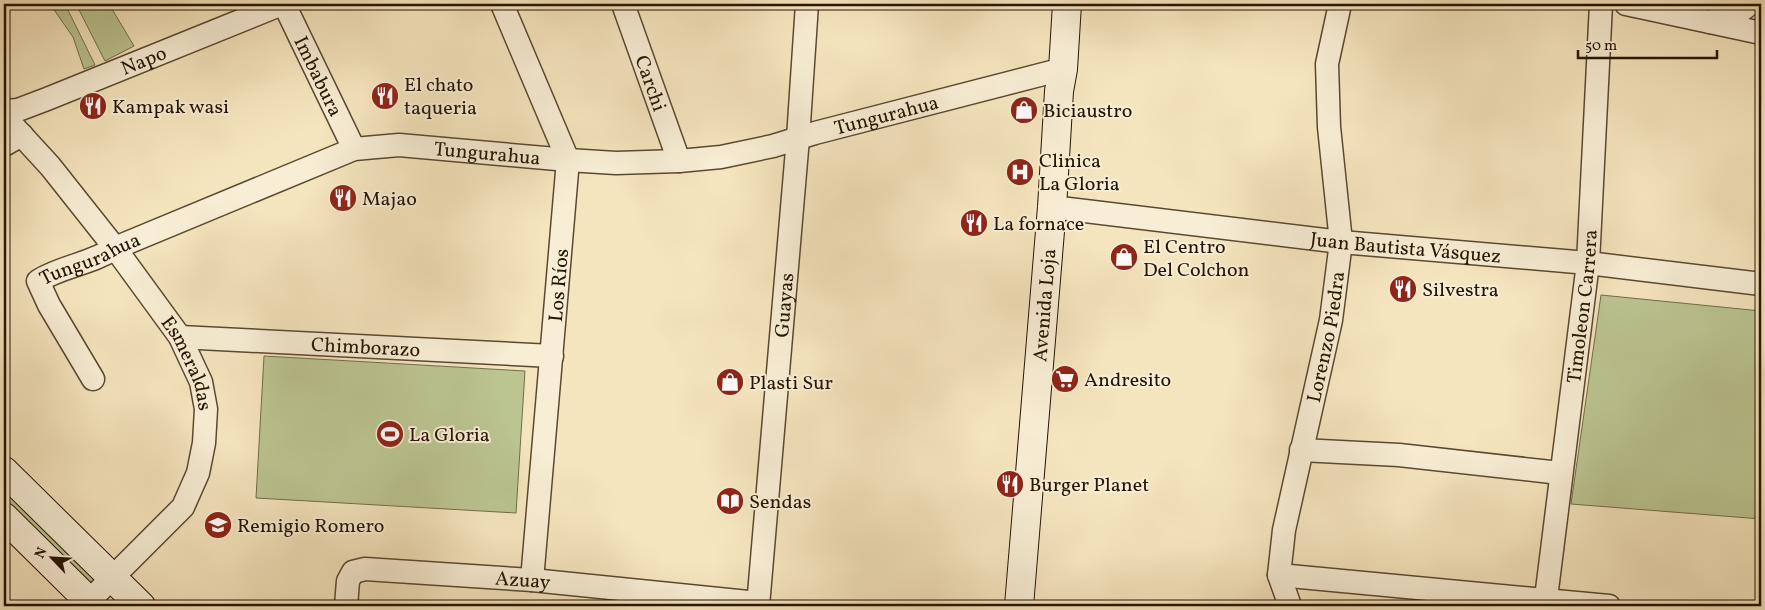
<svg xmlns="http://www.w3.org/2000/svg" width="1765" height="610" font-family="Vollkorn,serif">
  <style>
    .green { fill: #bbc592; stroke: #706d49 }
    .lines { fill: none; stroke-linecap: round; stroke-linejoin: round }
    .street-casing { stroke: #5a4930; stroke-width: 25 }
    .secondary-casing { stroke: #261500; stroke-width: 30 }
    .street { stroke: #f8eed5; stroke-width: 22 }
    .secondary { stroke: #f8eed5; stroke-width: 28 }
    .labels { text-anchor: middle; stroke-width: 4; stroke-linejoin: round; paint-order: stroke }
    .street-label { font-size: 20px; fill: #261500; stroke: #f8eed5 }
    .poi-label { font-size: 20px; fill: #261500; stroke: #f8eed5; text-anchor: start }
  </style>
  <rect width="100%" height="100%" fill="#f5e5be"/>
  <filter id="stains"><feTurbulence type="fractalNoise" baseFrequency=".004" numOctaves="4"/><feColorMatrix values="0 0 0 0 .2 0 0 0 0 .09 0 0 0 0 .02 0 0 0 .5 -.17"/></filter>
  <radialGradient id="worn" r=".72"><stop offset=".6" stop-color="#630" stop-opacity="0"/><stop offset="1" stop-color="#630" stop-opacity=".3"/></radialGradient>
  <path class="green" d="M50,4H65L95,65L84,69L73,37Z
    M76,4H109L134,46L105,61Z
    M1601,295L1761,311V519L1571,504Z
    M264,356L525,371L516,513L256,498Z
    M4,475L108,577L90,598L4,513Z"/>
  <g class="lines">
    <defs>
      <g id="street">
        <path id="s1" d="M284,4L354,149"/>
        <path d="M502,4L568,160L532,580"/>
        <path id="s2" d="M623,4L679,161"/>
        <path d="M1626,4L1761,33"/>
        <path d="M1710,22L1739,12L1750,4"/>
        <path id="s3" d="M4,111L18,110L47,99L282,4"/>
        <path id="s4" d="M4,116L50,166L115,248L180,337L201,382L206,409L204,443L198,473L183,507L89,601"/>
        <path d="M4,145L22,135"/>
        <path id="s5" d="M1052,207L1341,242L1588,263L1761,284"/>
        <path id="s6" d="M180,337L552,356"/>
        <path id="s7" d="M93,379L49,305L38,281C62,266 91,264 115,248L354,149L399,145L568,160L616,163L679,161L721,157L773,146L815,133L1063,69"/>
        <path d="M1301,450L1399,455L1560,473"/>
        <path d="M1279,575L1609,606"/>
        <path id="s8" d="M346,606L348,581L353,572L365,569L532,580L758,603"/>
        <path id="s9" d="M758,606L798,138L807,4"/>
        <path id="s10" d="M1290,606L1279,575L1284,530L1331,320L1341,242L1329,127L1327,64L1340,4"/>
        <path id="s11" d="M1545,606L1588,263L1601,4"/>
      </g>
      <g id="secondary">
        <path d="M4,471L141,606"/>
        <path d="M4,517L94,606"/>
        <path id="s12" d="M1019,606L1052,207L1059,91L1063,69L1067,4"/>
      </g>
    </defs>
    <use href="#street" class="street-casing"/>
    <use href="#secondary" class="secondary-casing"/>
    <use href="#street" class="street"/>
    <use href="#secondary" class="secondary"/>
  </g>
  <defs>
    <symbol id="restaurant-disc" viewBox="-11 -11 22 22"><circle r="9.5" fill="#8f2418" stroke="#f8eed5"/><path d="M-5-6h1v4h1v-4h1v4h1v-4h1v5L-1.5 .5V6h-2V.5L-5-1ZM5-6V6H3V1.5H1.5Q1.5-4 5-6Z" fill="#fff"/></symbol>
    <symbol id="shop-disc" viewBox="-11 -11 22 22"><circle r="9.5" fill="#8f2418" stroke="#f8eed5"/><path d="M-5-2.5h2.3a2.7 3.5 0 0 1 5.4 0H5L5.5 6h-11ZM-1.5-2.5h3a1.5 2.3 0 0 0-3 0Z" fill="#fff"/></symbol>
    <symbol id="hospital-disc" viewBox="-11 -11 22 22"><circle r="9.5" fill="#8f2418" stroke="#f8eed5"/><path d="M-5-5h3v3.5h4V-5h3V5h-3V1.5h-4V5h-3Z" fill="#fff"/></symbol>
    <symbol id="supermarket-disc" viewBox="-11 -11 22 22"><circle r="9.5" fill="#8f2418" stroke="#f8eed5"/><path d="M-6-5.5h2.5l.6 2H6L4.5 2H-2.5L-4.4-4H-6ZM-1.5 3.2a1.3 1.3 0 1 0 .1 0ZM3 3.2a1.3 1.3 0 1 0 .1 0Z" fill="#fff"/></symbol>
    <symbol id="stadium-disc" viewBox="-11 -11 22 22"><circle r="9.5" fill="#8f2418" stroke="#f8eed5"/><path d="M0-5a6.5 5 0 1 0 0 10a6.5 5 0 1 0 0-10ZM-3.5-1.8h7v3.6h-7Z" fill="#fff"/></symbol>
    <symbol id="library-disc" viewBox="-11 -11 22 22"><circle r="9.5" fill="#8f2418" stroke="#f8eed5"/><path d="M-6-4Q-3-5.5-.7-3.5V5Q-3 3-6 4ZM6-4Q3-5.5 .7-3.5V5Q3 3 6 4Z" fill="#fff"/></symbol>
    <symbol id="school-disc" viewBox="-11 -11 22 22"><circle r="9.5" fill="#8f2418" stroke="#f8eed5"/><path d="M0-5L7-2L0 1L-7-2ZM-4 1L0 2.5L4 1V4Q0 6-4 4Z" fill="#fff"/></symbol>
  </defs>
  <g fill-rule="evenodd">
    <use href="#restaurant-disc" x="369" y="80" width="32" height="32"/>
    <use href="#restaurant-disc" x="77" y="90" width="32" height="32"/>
    <use href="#shop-disc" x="1008" y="94" width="32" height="32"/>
    <use href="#hospital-disc" x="1004" y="156" width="32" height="32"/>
    <use href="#restaurant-disc" x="327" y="182" width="32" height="32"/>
    <use href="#restaurant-disc" x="958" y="207" width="32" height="32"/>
    <use href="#shop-disc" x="1108" y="241" width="32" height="32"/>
    <use href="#restaurant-disc" x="1387" y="273" width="32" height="32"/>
    <use href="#supermarket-disc" x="1049" y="363" width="32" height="32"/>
    <use href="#shop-disc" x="714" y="366" width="32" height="32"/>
    <use href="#stadium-disc" x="374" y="418" width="32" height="32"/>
    <use href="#restaurant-disc" x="994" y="468" width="32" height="32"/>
    <use href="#library-disc" x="714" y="485" width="32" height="32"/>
    <use href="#school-disc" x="202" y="509" width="32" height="32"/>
  </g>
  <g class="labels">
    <g class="street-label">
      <text dy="7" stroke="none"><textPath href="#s3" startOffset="149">Napo</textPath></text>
      <text dy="7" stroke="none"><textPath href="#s1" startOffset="80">Imbabura</textPath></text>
      <text dy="7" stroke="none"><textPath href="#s2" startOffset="84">Carchi</textPath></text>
      <text dy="7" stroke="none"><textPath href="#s7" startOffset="994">Tungurahua</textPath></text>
      <text dy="7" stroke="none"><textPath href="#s7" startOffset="589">Tungurahua</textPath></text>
      <text dy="7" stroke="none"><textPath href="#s5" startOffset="356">Juan Bautista Vásquez</textPath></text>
      <text dy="7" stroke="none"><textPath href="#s7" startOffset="169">Tungurahua</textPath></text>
      <text transform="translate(558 285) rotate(-85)" y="7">Los Ríos</text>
      <text dy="7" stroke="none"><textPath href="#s9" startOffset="302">Guayas</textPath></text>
      <text dy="7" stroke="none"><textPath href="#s12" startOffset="302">Avenida Loja</textPath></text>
      <text dy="7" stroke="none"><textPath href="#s11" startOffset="302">Timoleon Carrera</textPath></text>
      <text dy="7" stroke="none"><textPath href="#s10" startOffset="276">Lorenzo Piedra</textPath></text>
      <text dy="7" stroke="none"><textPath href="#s6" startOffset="186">Chimborazo</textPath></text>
      <text dy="7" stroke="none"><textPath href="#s4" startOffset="310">Esmeraldas</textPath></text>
      <text dy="7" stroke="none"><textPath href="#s8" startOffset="206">Azuay</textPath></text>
    </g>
    <g class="poi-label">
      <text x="404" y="91">El chato<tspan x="404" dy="23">taqueria</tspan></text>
      <text x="112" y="113">Kampak wasi</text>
      <text x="1043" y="117">Biciaustro</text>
      <text x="1039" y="167">Clinica<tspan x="1039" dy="23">La Gloria</tspan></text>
      <text x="362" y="205">Majao</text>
      <text x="993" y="230">La fornace</text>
      <text x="1143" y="253">El Centro<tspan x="1143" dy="23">Del Colchon</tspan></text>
      <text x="1422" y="296">Silvestra</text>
      <text x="1084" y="386">Andresito</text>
      <text x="749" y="389">Plasti Sur</text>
      <text x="409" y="441">La Gloria</text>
      <text x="1029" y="491">Burger Planet</text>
      <text x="749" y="508">Sendas</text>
      <text x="237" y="532">Remigio Romero</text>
    </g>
  </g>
  <rect width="1765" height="610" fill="none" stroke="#f5e5be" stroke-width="20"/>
  <rect x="5" y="5" width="1755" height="600" fill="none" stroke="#261500" stroke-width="2.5"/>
  <rect x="10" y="10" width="1745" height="590" fill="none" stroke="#261500"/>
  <g transform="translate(52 558) rotate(295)" stroke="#f8eed5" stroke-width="4" paint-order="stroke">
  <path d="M0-4L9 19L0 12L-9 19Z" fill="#261500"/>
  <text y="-8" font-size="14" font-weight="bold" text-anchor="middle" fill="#261500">N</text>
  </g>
  <path d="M1578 50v8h139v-8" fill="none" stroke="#261500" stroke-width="2.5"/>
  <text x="1585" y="50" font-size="15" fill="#261500" stroke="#f8eed5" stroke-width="4" paint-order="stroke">50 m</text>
  <rect width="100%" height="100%" filter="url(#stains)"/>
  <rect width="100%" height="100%" fill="url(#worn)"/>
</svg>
